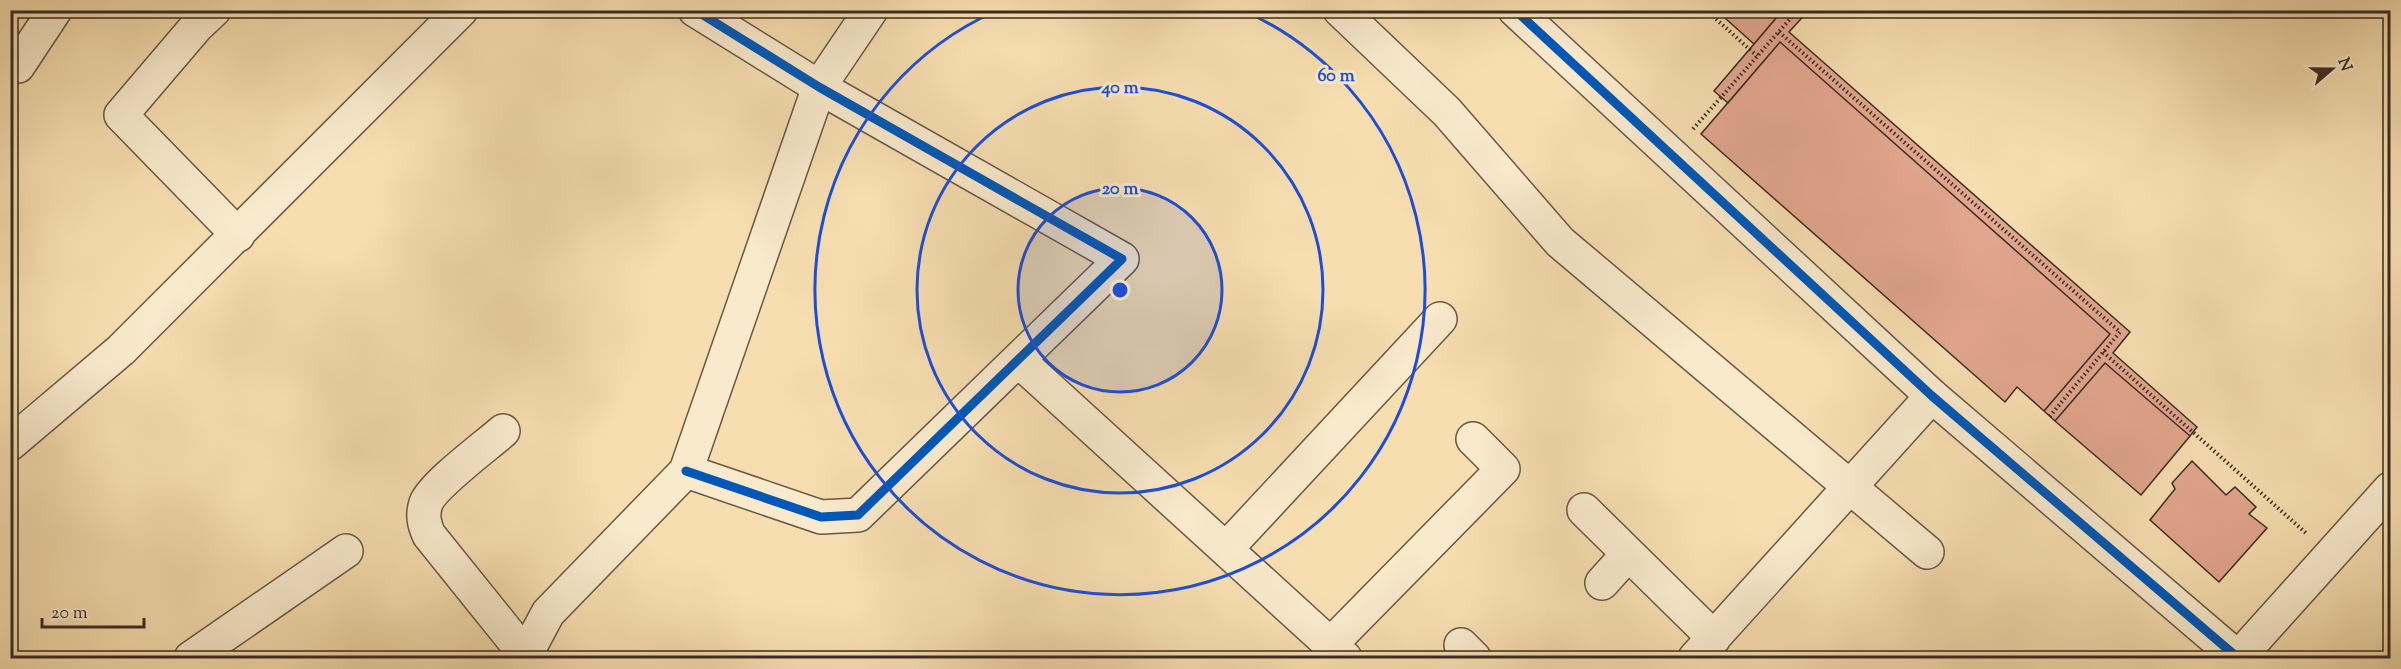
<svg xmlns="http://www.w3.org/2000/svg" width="2401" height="669" font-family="'Sorts Mill Goudy',serif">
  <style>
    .building { fill: #e1a68e; stroke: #3a2b22; stroke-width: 1.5 }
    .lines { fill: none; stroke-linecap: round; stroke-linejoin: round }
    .minor-casing { stroke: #695846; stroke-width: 36 }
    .tertiary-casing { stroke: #695846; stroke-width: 36 }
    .path { stroke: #3a2b22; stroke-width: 4; stroke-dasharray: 1.5 3; stroke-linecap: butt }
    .minor { stroke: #f9eacc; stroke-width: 33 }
    .tertiary { stroke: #f9eacc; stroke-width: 33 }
    .cycleway-casing { stroke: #f9eacc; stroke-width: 13 }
    .cycleway { stroke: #0057b8; stroke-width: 9 }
    .ring { fill: none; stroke: #1d4ed8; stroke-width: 3 }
    .centre { fill: #1d4ed8; stroke: #f9eacc; stroke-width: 3 }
    .ring-label { font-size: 18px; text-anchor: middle; font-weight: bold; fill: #1d4ed8; stroke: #f9eacc; stroke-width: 6; stroke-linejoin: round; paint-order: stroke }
  </style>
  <rect width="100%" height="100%" fill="#f6deb0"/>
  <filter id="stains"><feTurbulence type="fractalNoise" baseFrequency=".00333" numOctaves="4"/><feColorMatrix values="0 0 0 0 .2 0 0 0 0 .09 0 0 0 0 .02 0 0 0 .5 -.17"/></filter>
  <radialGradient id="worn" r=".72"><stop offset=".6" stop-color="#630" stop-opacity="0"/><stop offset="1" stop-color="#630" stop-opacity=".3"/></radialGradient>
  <path class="building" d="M1716,10H1783L1754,44Z
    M1783,10H1809L1789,32L2130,332L2113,353L2197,427L2190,436L2105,363L2055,421L2044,411L2110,334L1780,42L1728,103L1714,91Z
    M1780,42L2110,334L2044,411L2017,387L2005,402L1701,134Z
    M2105,363L2190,436L2141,495L2055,421Z
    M2192,461L2226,495L2235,487L2256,507L2249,514L2267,528L2219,582L2150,520L2175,489L2172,483Z"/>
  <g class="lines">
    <defs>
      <path id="minor" d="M214,10L196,27L121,115L238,235
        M1340,10L1447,112L1560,242L1927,552
        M10,66H18L55,10
        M1018,360L1345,658
        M503,431C486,446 433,485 426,503C422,515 424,524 429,535L528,658
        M10,444L121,350L461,10
        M686,471L821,517L858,515L1122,259L819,87L695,10
        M1584,510L1714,638
        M1226,549L1440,319
        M1602,583L1628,554
        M1330,645L1503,469L1473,439
        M1461,645L1474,658
        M191,658L346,551
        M524,658L548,613L686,471L819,87L871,10
        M1695,658L1932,396"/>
      <path id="tertiary" d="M1515,10L1932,396L2238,658
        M2238,658L2390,489"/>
    </defs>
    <use href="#minor" class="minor-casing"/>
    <use href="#tertiary" class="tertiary-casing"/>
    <path class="path" d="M1706,10L1757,56
      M1779,32L2120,332L2050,416
      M1693,129L1798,10
      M2103,352L2306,533"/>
    <use href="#minor" class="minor"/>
    <use href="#tertiary" class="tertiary"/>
    <defs>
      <path id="cycleway" d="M1515,10L1932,396L2238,658
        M686,471L821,517L858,515L1122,259L819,87L695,10"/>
    </defs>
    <use href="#cycleway" class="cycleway-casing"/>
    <use href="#cycleway" class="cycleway"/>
  </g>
  <circle cx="1120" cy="290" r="102" fill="#1d4ed8" fill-opacity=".12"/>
  <g class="ring">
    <circle cx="1120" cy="290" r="102"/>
    <circle cx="1120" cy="290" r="203"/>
    <path d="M1244 11A305 305 0 1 1 996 11"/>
  </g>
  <circle cx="1120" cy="290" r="9" class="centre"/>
  <g class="ring-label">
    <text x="1336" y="81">60 m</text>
    <text x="1120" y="93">40 m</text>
    <text x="1120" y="194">20 m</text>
  </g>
  <rect width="2401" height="669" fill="none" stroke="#f6deb0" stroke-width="36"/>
  <rect x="12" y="12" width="2377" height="645" fill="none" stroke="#3a2b22" stroke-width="3"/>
  <rect x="18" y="18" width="2365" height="633" fill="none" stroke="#3a2b22" stroke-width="1.5"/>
  <g transform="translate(2332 69) rotate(70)" stroke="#f9eacc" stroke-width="4.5" paint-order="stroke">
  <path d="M0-4.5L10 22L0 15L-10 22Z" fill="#3a2b22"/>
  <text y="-9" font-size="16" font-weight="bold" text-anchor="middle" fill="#3a2b22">N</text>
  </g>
  <path d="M42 618v9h102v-9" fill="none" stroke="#3a2b22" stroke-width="3"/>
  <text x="51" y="618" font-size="18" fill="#3a2b22" stroke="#f9eacc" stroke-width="4.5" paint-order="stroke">20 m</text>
  <rect width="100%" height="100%" filter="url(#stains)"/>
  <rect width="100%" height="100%" fill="url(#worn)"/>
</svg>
